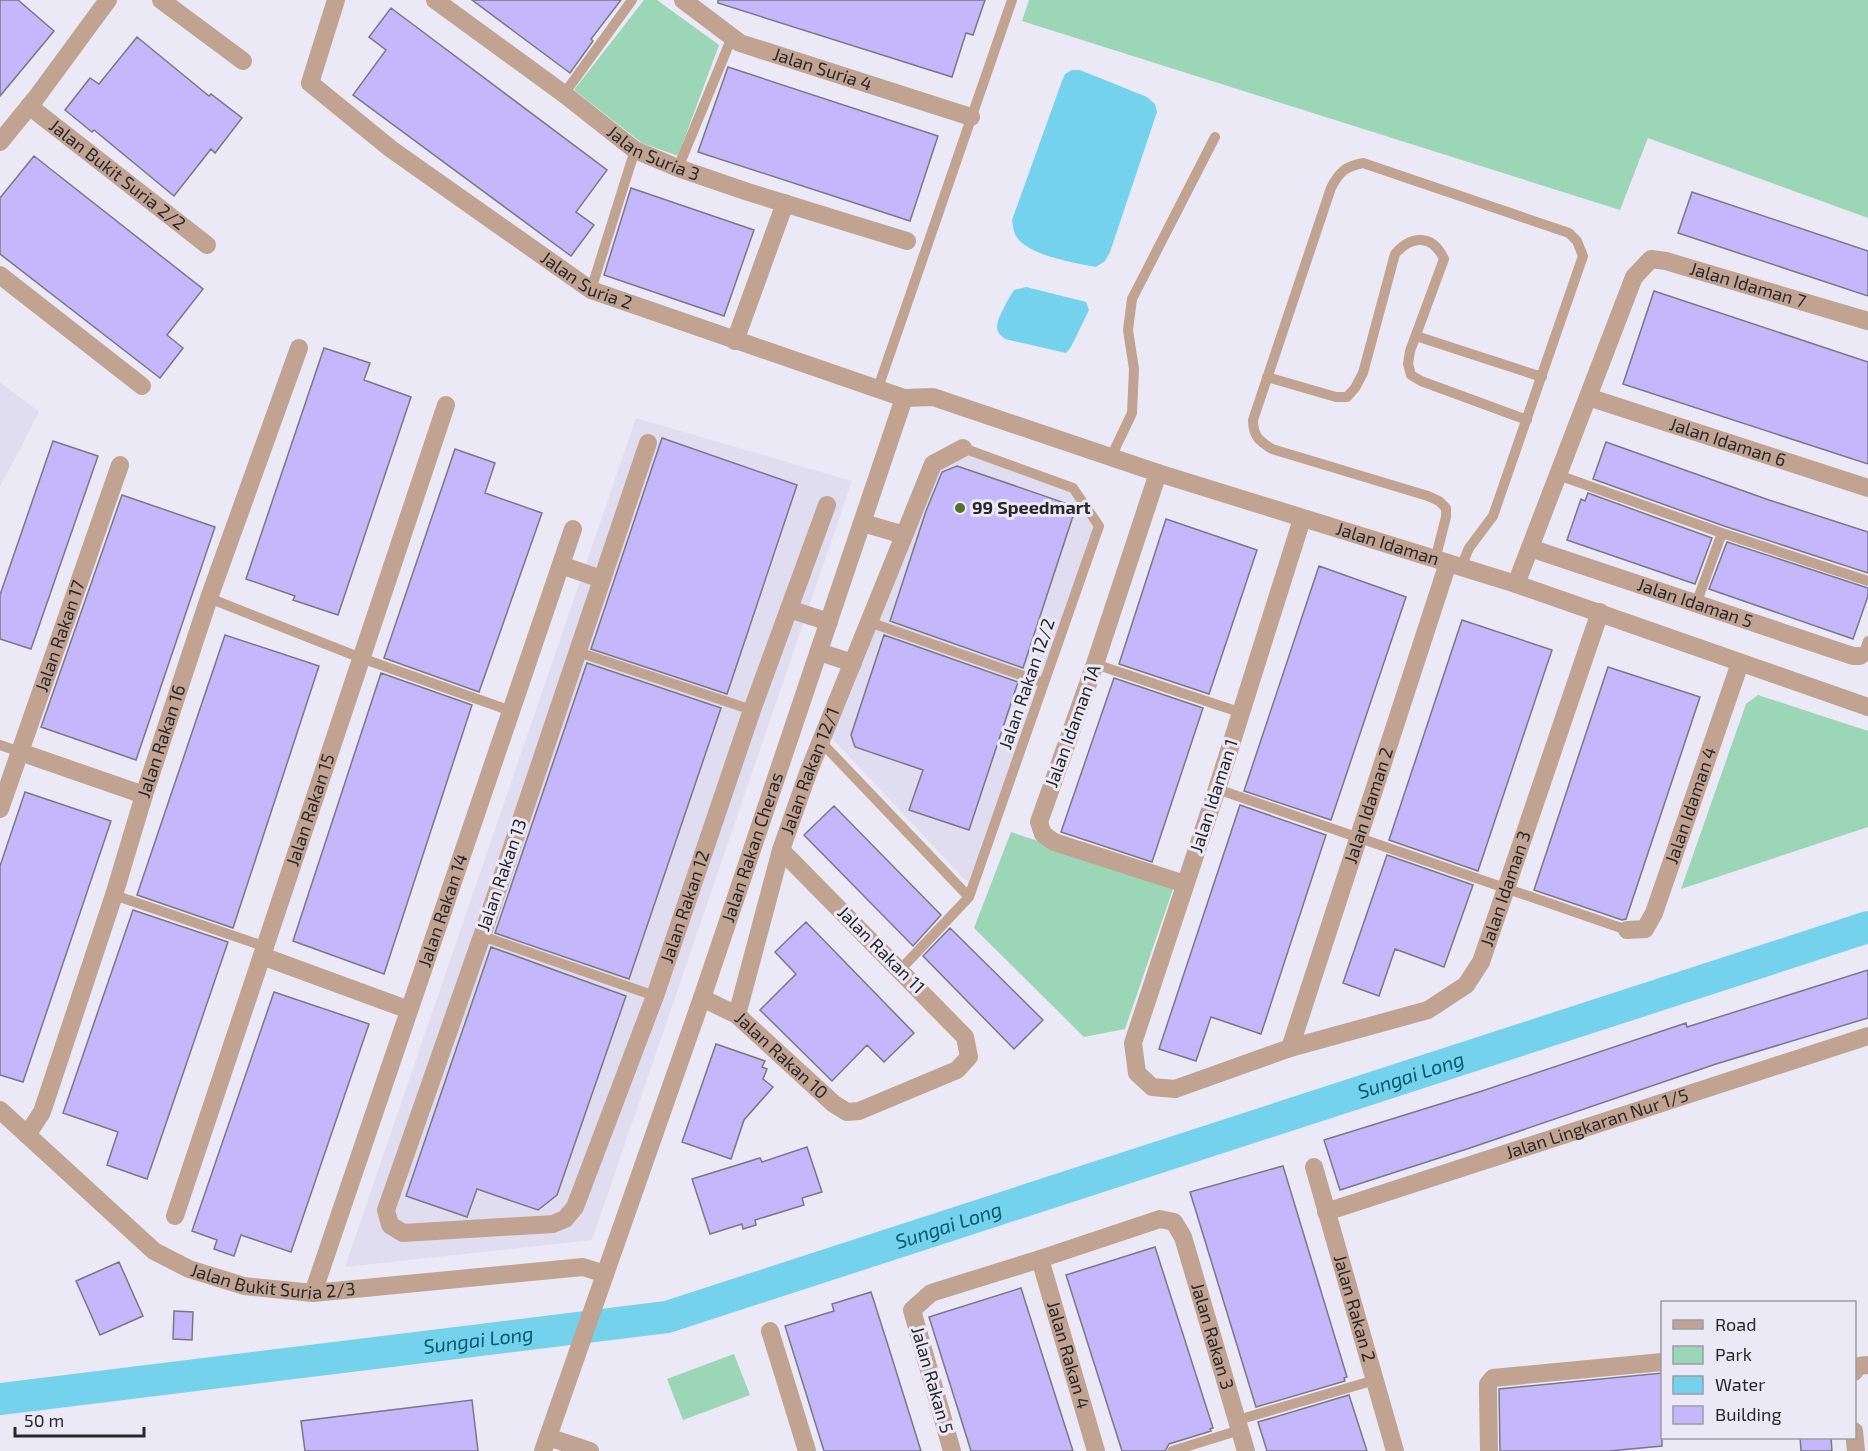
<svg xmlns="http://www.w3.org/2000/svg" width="1868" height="1451" font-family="'Exo 2',sans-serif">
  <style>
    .built { fill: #e0ddf0 }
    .green { fill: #9bd6b7 }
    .water { fill: #74d2ec }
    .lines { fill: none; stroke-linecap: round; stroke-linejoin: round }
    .river { stroke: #74d2ec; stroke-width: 32 }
    .building { fill: #c4b7fb; stroke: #7a7883; stroke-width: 1.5 }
    .lane { stroke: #c1a392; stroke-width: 10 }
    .street { stroke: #c1a392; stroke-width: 18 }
    .poi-dot { fill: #577023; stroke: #ebe9f5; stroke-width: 2 }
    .labels { text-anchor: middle; stroke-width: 6; stroke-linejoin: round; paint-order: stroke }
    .street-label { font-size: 18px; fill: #28282c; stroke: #ebe9f5 }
    .poi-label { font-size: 18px; font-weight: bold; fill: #28282c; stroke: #ebe9f5; text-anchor: start }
    .water-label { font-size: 20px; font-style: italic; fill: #03586a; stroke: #ebe9f5 }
  </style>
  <rect width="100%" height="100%" fill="#ebe9f5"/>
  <path class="built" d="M0,382L39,412L0,487Z
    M636,418L852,481L592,1240L345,1267Z
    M967,453L1069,492L1095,529L968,883L831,737L938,469Z"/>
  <path class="green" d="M644,0H657L719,45L678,156L642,143L574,90Z
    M1029,0H1868V218L1648,138L1620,210L1022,21Z
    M1758,695L1868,731V827L1681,889L1746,704Z
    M1011,832L1174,886L1125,1029L1084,1037L974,928Z
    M734,1354L750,1395L683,1420L667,1379Z"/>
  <path class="water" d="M1072,70H1080L1147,97L1155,104L1157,112L1110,252L1105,261L1096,267C1075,263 1024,255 1015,234C1013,230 1013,225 1012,220L1062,81L1065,74Z
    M1026,287L1086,302L1089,310L1071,347L1066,353L1005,339C1001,336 997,332 997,327C997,318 1009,298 1014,290Z"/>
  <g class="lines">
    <path class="river" id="s1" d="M0,1399L667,1317L1868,927"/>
  </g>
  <path class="building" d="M0,0H18L54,31L0,96Z
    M472,0H621L591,39L593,41L570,73Z
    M718,0H985L973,35L966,33L952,77L718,3Z
    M391,8L607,170L576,212L594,225L571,256L353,95L386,50L369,37Z
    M137,37L209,96L211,94L242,118L215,153L211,149L174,196L94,130L92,132L65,110L90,78L99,84Z
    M728,67L938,136L910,221L698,152Z
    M34,156L203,289L167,335L183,348L160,378L0,254V198Z
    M631,188L754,230L724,316L604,275Z
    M1692,192L1868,251V296L1678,233Z
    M1654,291L1868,362V464L1623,384Z
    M324,348L370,363L364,380L411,397L338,615L293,600L295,596L246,579Z
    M662,438L797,485L727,694L591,649Z
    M53,441L98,456L31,649L0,639V595Z
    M1606,442L1769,500L1868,532V573L1724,526L1593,479Z
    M455,449L495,463L485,493L542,513L479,692L384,658Z
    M957,466L1065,503L1073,516L1023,668L890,621L926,511L942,472Z
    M1588,493L1712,538L1695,584L1567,540L1581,499L1585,501Z
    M122,495L215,527L136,760L41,727Z
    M1166,519L1257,550L1209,694L1119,664Z
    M1727,542L1868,588V596L1853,639L1709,589Z
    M1319,566L1406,597L1331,820L1244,791Z
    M1462,620L1552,650L1478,871L1389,840Z
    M225,635L319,666L233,928L137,895Z
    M884,635L1018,682L969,830L909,810L923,770L855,747L851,735Z
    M587,663L721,708L629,979L495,933Z
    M1608,667L1700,697L1626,919L1622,920L1534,890Z
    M381,673L472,705L384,974L293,941Z
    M1114,678L1203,708L1152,862L1061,832Z
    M25,792L111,821L23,1082L0,1075V866Z
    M1240,805L1326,835L1261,1034L1211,1017L1196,1061L1159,1049Z
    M834,806L941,915L913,946L804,835Z
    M1387,855L1473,885L1444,967L1395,949L1379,996L1343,983Z
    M133,910L228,942L147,1179L107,1165L118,1132L63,1113Z
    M806,922L914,1033L884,1062L867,1045L832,1081L760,1010L796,974L775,952Z
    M950,928L1043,1020L1014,1049L923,956Z
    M491,947L626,996L557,1195L538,1210L477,1189L467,1217L406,1196Z
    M1868,970V1018L1716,1064L1470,1148L1340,1190L1324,1140L1482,1091L1686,1023L1687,1027Z
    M274,992L369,1024L291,1252L241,1235L234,1256L214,1249L217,1240L192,1231Z
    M716,1044L765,1061L762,1067L767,1069L763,1079L773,1087L744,1120L731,1159L682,1142Z
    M807,1147L822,1192L802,1198L804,1205L755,1220L756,1225L743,1229L742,1224L710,1234L692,1179L760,1158L762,1162Z
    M1283,1166L1347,1377L1344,1378L1345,1381L1256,1407L1190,1192Z
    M1155,1247L1213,1428L1210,1429L1211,1431L1169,1444L1165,1451H1122L1066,1275Z
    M119,1262L143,1316L100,1335L76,1281Z
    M1021,1288L1026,1304L1073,1451H971L929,1317Z
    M871,1292L892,1358L921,1451H824L785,1326L834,1311L832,1304Z
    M174,1311L193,1312L192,1340L173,1339Z
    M1662,1373V1446L1609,1451H1500L1499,1389Z
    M1349,1395L1367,1451H1267L1258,1422Z
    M472,1400L478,1451H305L301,1421Z
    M1800,1437H1831L1832,1451H1801Z"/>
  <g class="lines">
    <path class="lane" d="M564,94L632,0
      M678,168L732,37
      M591,290L635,150
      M1416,336L1542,377
      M1267,377L1336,397H1347L1355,388L1363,373L1395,254C1412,234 1433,235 1444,259L1410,351L1408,364L1411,375L1421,381L1527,420
      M878,388L1012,0
      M1111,457L1132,413L1134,369L1128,330L1132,299L1215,137
      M1558,475L1722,533L1868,581
      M1435,560L1446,517V508L1439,501L1428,496L1272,449C1259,441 1253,436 1253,420L1331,188C1339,172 1346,166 1363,163L1569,233L1577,241L1583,256L1493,516L1469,548L1461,567
      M209,598L361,658L511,711
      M1696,604L1722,533
      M869,622L1044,683
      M578,652L752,710
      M1860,656L1865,650L1868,641
      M1095,664L1242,713
      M821,742L969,897
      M0,745L20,752
      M1217,789L1627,930
      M114,895L266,947
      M482,936L655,996
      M900,970L969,897L1099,526L1073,488L963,448
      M1238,1420L1375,1380
      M1172,1451L1240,1430"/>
    <g class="street">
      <path d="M161,0L243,61"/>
      <path id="s2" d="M336,0L310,83L391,149L591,290L904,398L933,397L1158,473L1516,584L1868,707"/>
      <path id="s3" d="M435,0L564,94L635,150L678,168L748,192L907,241"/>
      <path id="s4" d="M683,0L740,43L971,117"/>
      <path id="s5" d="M29,106L207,245"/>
      <path d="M0,142L36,98L108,0"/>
      <path d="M0,275L142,386"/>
      <path d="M735,341L785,203"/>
      <path id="s6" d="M1588,397L1868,488"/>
      <path id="s7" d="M648,443L482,936L386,1210L390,1225L403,1233L553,1224L565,1219L575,1207L655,996L752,710L827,505"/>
      <path d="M1158,473L1095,664L1039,822L1043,834L1054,842L1185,884"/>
      <path id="s8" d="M1302,519L1217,789L1133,1043L1137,1073L1152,1087L1175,1089L1290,1048L1428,1010L1466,985L1481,962L1600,612"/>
      <path d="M863,523L904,535"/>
      <path id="s9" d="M1530,548L1853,656H1860"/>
      <path d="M561,565L601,579"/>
      <path id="s10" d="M1516,584L1634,277L1651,259L1666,261L1868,321"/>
      <path d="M789,609L829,622"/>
      <path d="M819,652L853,663"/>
      <path d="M20,752L144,795"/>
      <path id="s11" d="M0,809L120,465"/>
      <path id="s12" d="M1627,930L1645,929L1654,913L1740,663"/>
      <path d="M262,956L409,1010"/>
      <path id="s13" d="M702,998L737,1015L834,1104L847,1112L859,1111L957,1070L969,1057L965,1037L781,850"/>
      <path id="s14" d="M737,1015L781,850L808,773L933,464L963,448"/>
      <path id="s15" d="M1290,1048L1448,563"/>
      <path id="s16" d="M0,1110L154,1251L189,1269L244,1286L313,1293L583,1267L605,1274"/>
      <path id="s17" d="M27,1135L42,1112L114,895L144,795L209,598L299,348"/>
      <path id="s18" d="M1314,1167L1395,1451"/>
      <path id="s19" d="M1326,1212L1868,1036"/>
      <path id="s20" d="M175,1216L446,405"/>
      <path id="s21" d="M1040,1259L1096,1451"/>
      <path id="s22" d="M313,1293L573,529"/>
      <path d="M770,1331L807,1451"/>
      <path d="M1854,1372L1858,1366L1868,1365"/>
      <path d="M1854,1431L1856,1451"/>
      <path d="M548,1437L590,1451"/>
      <path id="s23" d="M543,1451L702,998L904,398"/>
      <path id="s24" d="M952,1451L912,1310L931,1293L1040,1259L1160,1219L1174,1222L1183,1237L1246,1451"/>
      <path d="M1489,1451L1488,1393V1384L1493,1378L1662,1362"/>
    </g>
  </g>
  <circle class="poi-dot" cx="960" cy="508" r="6"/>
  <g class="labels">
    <g class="street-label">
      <text dy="6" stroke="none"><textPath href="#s4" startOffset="158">Jalan Suria 4</textPath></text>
      <text dy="6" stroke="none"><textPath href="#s3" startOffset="268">Jalan Suria 3</textPath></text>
      <text dy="6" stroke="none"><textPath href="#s5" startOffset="112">Jalan Bukit Suria 2/2</textPath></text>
      <text dy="6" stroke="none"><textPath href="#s2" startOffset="428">Jalan Suria 2</textPath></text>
      <text dy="6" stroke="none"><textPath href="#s10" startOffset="454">Jalan Idaman 7</textPath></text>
      <text dy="6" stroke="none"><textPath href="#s6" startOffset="147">Jalan Idaman 6</textPath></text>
      <text dy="6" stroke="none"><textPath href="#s2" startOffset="1274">Jalan Idaman</textPath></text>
      <text dy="6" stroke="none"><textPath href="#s9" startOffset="174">Jalan Idaman 5</textPath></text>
      <text dy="6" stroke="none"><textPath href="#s11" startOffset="183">Jalan Rakan 17</textPath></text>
      <text transform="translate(1027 684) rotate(-71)" y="6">Jalan Rakan 12/2</text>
      <text transform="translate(1073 726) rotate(-70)" y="6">Jalan Idaman 1A</text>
      <text dy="6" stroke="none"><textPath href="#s17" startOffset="417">Jalan Rakan 16</textPath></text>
      <text dy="6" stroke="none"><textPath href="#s14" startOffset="255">Jalan Rakan 12/1</textPath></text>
      <text transform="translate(1214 796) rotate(-72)" y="6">Jalan Idaman 1</text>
      <text dy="6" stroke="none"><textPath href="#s12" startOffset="150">Jalan Idaman 4</textPath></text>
      <text dy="6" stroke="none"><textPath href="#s15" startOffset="255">Jalan Idaman 2</textPath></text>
      <text dy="6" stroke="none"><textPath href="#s20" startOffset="428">Jalan Rakan 15</textPath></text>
      <text dy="6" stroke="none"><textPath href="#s23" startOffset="639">Jalan Rakan Cheras</textPath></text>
      <text transform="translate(502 875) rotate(-71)" y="6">Jalan Rakan 13</text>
      <text dy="6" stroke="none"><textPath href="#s8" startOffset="1040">Jalan Idaman 3</textPath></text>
      <text dy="6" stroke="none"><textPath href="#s7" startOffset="1340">Jalan Rakan 12</textPath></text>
      <text dy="6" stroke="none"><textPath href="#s22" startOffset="404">Jalan Rakan 14</textPath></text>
      <text transform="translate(881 950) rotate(45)" y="6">Jalan Rakan 11</text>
      <text dy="6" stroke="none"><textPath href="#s13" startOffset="99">Jalan Rakan 10</textPath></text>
      <text dy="6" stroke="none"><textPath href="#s19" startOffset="285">Jalan Lingkaran Nur 1/5</textPath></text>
      <text dy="6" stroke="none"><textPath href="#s16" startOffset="334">Jalan Bukit Suria 2/3</textPath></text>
      <text dy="6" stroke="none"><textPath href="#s18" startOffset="147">Jalan Rakan 2</textPath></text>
      <text dy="6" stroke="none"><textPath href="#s24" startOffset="548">Jalan Rakan 3</textPath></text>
      <text dy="6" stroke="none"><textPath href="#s21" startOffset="100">Jalan Rakan 4</textPath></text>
      <text transform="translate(932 1380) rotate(74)" y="6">Jalan Rakan 5</text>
    </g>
    <g class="poi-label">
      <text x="972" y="514">99 Speedmart</text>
    </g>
    <g class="water-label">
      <text dy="7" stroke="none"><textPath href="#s1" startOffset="1454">Sungai Long</textPath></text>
      <text dy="7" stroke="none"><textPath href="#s1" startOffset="968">Sungai Long</textPath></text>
      <text dy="7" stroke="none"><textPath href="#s1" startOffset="482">Sungai Long</textPath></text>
    </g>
  </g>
  <rect x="1661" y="1301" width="195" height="138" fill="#ebe9f5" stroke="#9d9ca5" stroke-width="1.5"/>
  <rect x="1673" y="1320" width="30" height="9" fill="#c1a392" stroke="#9d9ca5" stroke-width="1.5"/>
  <text x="1715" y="1331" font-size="18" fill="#28282c">Road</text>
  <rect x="1673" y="1346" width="30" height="18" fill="#9bd6b7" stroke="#9d9ca5" stroke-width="1.5"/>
  <text x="1715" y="1361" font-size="18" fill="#28282c">Park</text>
  <rect x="1673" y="1376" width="30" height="18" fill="#74d2ec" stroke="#9d9ca5" stroke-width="1.5"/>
  <text x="1715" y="1391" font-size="18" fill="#28282c">Water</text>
  <rect x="1673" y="1406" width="30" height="18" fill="#c4b7fb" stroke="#9d9ca5" stroke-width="1.5"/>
  <text x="1715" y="1421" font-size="18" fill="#28282c">Building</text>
  <path d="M15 1427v9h129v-9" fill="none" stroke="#28282c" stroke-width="3"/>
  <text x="24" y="1427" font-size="18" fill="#28282c" stroke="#ebe9f5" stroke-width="4.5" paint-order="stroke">50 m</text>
</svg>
